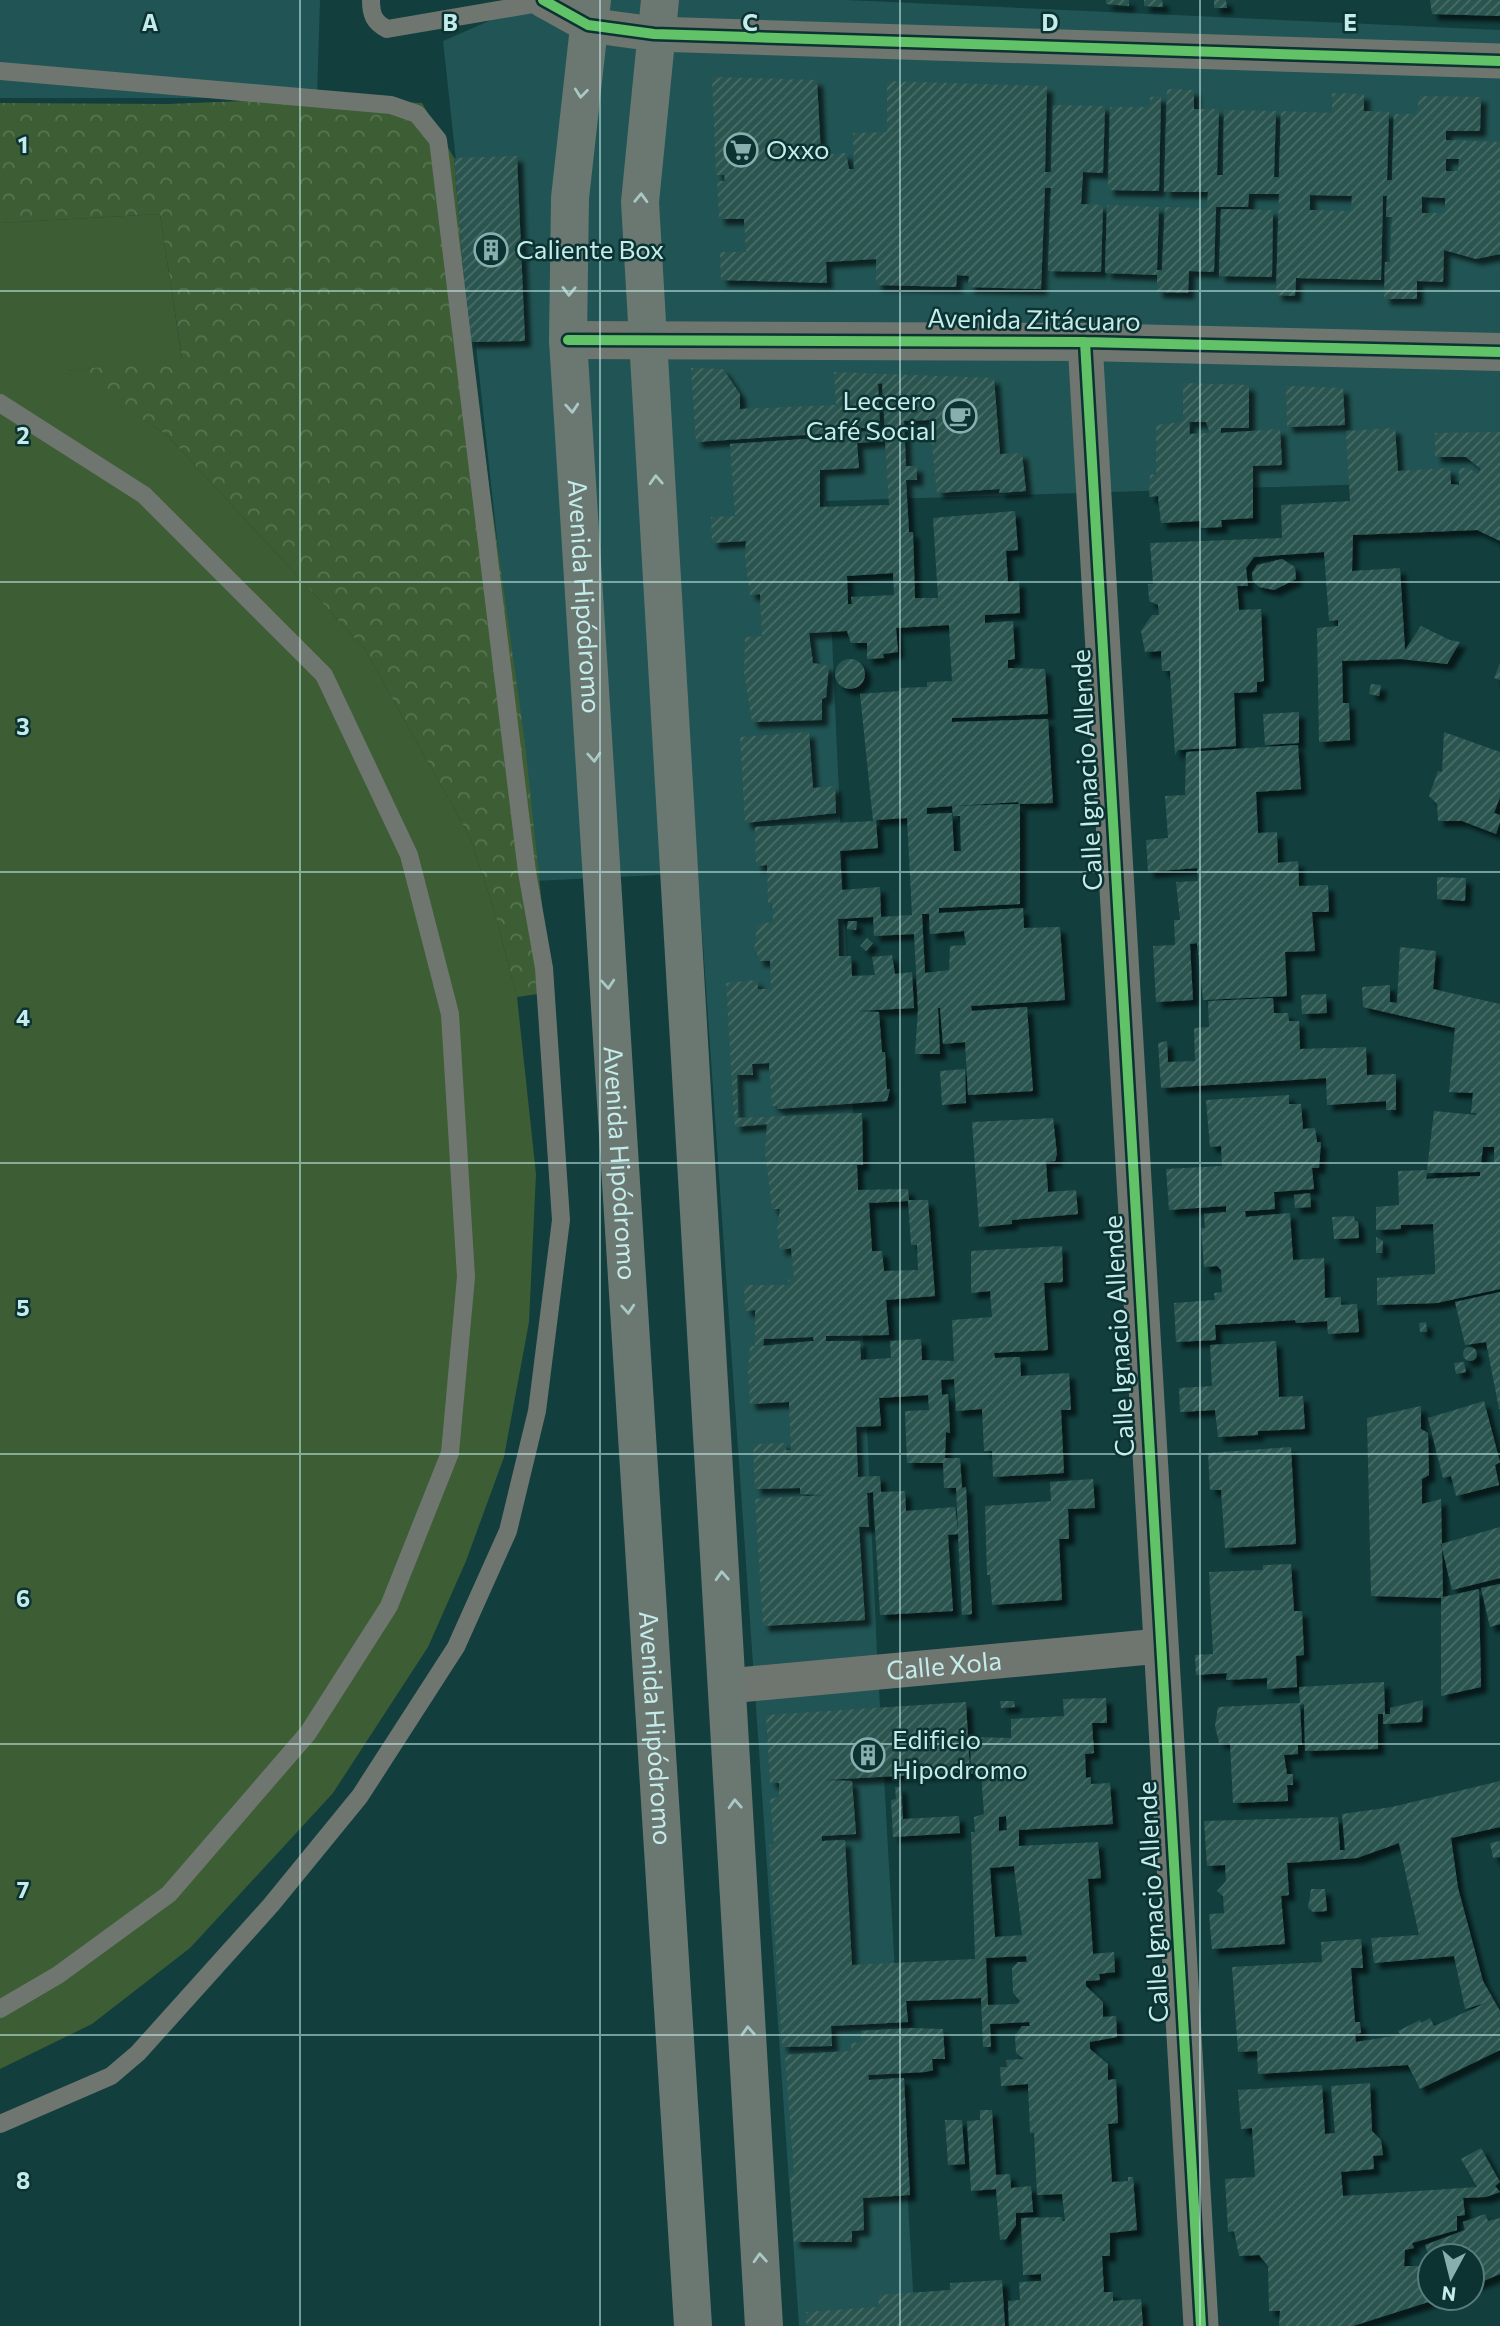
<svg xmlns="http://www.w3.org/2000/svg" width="1500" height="2326" font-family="Commissioner,sans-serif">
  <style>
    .built { fill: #215454 }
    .grass { fill: #3d5e34 }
    .forest { fill: url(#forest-crowns) }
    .building { fill: url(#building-hatch); fill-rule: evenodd; filter: url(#shadow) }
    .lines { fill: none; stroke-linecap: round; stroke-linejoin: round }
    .service { stroke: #6f7670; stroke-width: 18 }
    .minor { stroke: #6f7670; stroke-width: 35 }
    .tertiary { stroke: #6f7670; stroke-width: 38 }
    .secondary { stroke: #6b7771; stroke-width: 38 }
    .cycleway-casing { stroke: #0c3232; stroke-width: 15 }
    .cycleway { stroke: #61c268; stroke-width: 10 }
    .oneway { stroke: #a9c9c6 }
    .grid { fill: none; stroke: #c4eceb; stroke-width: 2; stroke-opacity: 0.55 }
    .labels { text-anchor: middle; stroke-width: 5; stroke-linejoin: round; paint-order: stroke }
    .poi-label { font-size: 26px; fill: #c4eceb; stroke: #0c3232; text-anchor: start }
    .street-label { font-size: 26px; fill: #c4eceb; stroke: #0c3232 }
    .grid-label { font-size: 23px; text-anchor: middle; font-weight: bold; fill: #c4eceb; stroke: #0c3232; stroke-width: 5; stroke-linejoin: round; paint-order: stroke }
  </style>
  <defs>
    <pattern id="forest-crowns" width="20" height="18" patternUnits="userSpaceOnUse" patternTransform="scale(1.75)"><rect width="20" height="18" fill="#3d5e34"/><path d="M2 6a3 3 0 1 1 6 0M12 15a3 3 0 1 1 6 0" fill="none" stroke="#577552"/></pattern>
    <pattern id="building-hatch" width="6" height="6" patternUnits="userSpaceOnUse" patternTransform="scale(1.75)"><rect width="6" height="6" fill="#2b5450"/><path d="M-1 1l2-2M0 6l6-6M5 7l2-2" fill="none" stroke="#486d69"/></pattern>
    <filter id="shadow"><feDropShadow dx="6" dy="6" stdDeviation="2" flood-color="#0009"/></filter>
  </defs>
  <rect width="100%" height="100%" fill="#123e3e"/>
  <path class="built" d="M0,0H320L317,98H0Z
    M537,0H847L1500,30V480L826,501L877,1653L915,2326H799L698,873L534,881L443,41Z"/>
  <path class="grass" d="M160,214L182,359L67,371L167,435L364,648L470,837L493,906L517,997L536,1174L529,1322L504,1457L466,1561L428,1647L333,1793L190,1948L92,2024L0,2069V223Z"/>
  <path class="forest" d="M317,98L422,103L454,158L469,342L525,743L551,992L517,997L493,906L470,837L364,648L167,435L66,371L182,358L160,214L0,223V103L168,104Z"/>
  <path class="building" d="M1106,0H1129V6L1106,4Z
    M1144,0H1162L1163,7L1144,6Z
    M1214,0H1226L1227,8H1214Z
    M1430,0H1500V16L1432,14Z
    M712,77L817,80L821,155L846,153L849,169H854L853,133L887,132V81L1047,86L1045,172H1051L1053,105L1105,106L1103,173L1083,172L1081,204L1103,205L1101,272L1048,271L1051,188H1045L1041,289L968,287L969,276L957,275L956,287L876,285V259L826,262L827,283L721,280L720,252H746L744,219H719L717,181H725L724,175H716Z
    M1167,89L1194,90V109H1219L1217,175H1223L1224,110L1276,111L1274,177H1279L1281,111L1332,113V93L1364,94V111L1389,112L1387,180H1392L1394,114H1417L1419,96L1481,97L1480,131H1446V140L1500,142V254L1476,259L1444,250L1443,282L1417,281V299H1384L1385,262H1390L1392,217H1386L1387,196H1383L1381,280L1296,278L1295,296L1276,295L1279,194H1249L1248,207H1216L1214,272L1189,271L1188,293L1157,292V275L1105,273L1107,205L1159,207L1157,270H1162L1165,207L1207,208L1208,192H1164ZM1446,159H1459L1458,171H1446ZM1310,195L1352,196L1351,211L1310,210ZM1422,197L1445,198V213H1422Z
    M1161,96L1159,191L1108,190L1110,107H1150V97Z
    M517,156L525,341L469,342L454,158Z
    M1221,209L1273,210L1272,277L1219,276Z
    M691,368L723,369L740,394V409L836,405L834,372L994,378L1000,454L1022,453L1026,491L999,493L1000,489L937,493L929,420L904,421L906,466H917V480H906L909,532H913L915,598H938L933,518L1015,511L1018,550L1006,551L1008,582L1019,581L1020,613L985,615V623L1013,621L1015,659L1008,660V668L1045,669L1048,714L952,718V722L1048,719L1053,803L1020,804V904L939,908V913L1023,908L1024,928L1060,927L1065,1000L971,1006L972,1011L1027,1007L1033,1091L968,1095L965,1042L943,1044L940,1008H938L940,1054H915L918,1009L914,934L874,936L873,917L838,919L839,956H851L852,976L875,975L872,957L892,955L895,974L912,972L914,1008L858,1011L879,1012L882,1052H885L887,1089H890L887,1101L777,1109V1106H772L769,1063L752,1064L753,1075H737L738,1118L862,1113L863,1165H857L858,1190L908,1189L909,1200H928L935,1296L886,1300L889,1335L826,1336V1341H860L861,1360L891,1358L890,1341L921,1339L922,1360L954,1361L952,1320L992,1317L990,1291L971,1293V1251L1062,1246L1063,1282L1044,1283L1048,1350L994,1353L995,1358L1020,1357L1021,1376L1069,1373L1071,1410H1061L1064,1473L993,1477L992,1451H984L982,1409L956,1411L954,1379L941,1380L942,1395L948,1394L949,1411L950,1433L946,1432L945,1458H960L962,1488L966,1487L972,1614L962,1615L958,1534L948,1535L953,1611L880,1615L873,1492L867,1493L869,1527H859L865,1620L763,1626L755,1499L825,1495L800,1494V1488L755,1489L753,1444L786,1443V1450H791L789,1402L750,1404L748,1371L750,1346H755V1310L745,1311L744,1285H789L788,1280L794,1279L791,1248L780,1250L777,1229L780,1209H772L765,1152L767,1124L735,1127L734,1118L726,983L757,980L758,989H771L770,961H758L757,953L754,952L757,924L773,922L772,903H768L767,865L756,866L755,827L873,821L860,694L900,691V688L927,687V682L952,681L949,625L896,628L898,652L883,654L884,658L867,659V643H851L847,631L809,633L813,663L829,666L826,697L822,699V720L752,722L744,672L745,637L762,636L760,594L750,595L745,557L746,541L712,543L711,517L735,516L730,444L851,436V432L696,442ZM882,383L885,430L859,432V428L880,427L878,384ZM885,441L889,505L820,507V470L859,468L857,443ZM893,573L894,595L851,597L852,604H848L847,576ZM1018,802L1019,804L953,806ZM952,806L953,816H960L961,851H954L952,813L927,814V808ZM907,818L912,915L881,917L880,887L842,890L840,851L878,848L876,820ZM922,914H929L930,934L964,931L966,945L950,946L949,970L925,973ZM908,1201L911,1245H917L918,1270L884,1271L882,1251H872L869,1203ZM813,1337L814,1341L763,1346L764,1339ZM928,1395L929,1410L905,1411L907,1463H943L944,1488H956L958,1530L955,1507L906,1511L905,1491L881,1492L880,1476L858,1477L856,1427L881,1426L879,1398Z
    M1183,383L1249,385V428H1221V433L1280,429L1282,465L1253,466V518L1221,520L1222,527L1201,528L1200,521L1161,523L1158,496L1149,497L1150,474L1156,475V425L1183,422ZM1189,422H1206L1210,433L1190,434Z
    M1286,386L1343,388L1345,425L1287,427Z
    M1395,428L1398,471L1450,468L1451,484L1459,485V468H1468L1478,474L1481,469L1466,457H1435V433L1500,432V541L1477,530L1353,535L1352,571L1400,568L1405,650L1421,626L1450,640L1460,642L1447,664L1400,659L1342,661L1343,703H1349L1350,740L1319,742L1317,628L1338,626V620L1329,621L1324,552L1254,557L1246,568L1248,586H1237L1239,610L1261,609L1264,681L1257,682V692L1234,693L1236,746L1178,750L1175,755L1170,671H1162L1161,651L1145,652L1141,631L1152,615H1159L1158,605L1149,601L1148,584H1153L1150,543L1282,538L1281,505L1350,501L1346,431Z
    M1282,559L1295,567L1296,579L1274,590L1259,587L1253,581L1252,573L1257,565Z
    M835 674a15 15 0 1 1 30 0a15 15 0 1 1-30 0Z
    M1500,663V680L1494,678Z
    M1371,684L1381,685L1379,696L1369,694Z
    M1299,712V743L1265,745L1263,714Z
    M809,732L813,788L835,786L836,813L745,823L740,737Z
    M1444,732L1500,752V797L1494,813L1500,815V822L1496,834L1462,821H1438L1437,804L1429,796L1438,771L1442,772Z
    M1298,745L1301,789L1256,792L1258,833L1277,832L1278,863L1298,861L1299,886L1328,885L1329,912H1312L1315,951L1285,952L1287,996L1203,1000L1197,943L1190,944L1193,1000L1156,1002L1153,946L1175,945L1174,920H1180L1176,882L1198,881L1197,868L1148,872L1146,840L1168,838L1165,796L1185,795L1186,752Z
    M1437,877L1466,878L1465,901L1437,899Z
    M848,921H857L856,930L847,929Z
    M867,938L873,943L866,951L860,946Z
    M1400,947L1436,951L1433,989L1500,1004V1289L1437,1303L1377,1305V1278L1435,1274V1265L1433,1224L1401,1225V1229L1376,1230V1207L1399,1205L1398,1171L1427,1170L1434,1111L1476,1115V1113H1471L1473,1093L1449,1092L1455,1028L1363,1007L1362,987L1390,985V1002L1397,1003ZM1483,1147H1494V1163H1481ZM1480,1172V1176L1426,1179L1427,1173Z
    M1326,994L1327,1013L1302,1014L1301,995Z
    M1273,998L1274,1013H1288L1289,1021H1299L1300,1049L1366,1047L1367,1075L1396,1074V1110H1386V1101L1327,1105L1326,1078L1161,1088L1158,1043L1167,1041L1168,1062L1195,1061L1194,1028L1209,1027L1208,1001Z
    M965,1069L966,1103L942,1105L940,1071Z
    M1289,1095V1104H1301L1303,1129L1315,1128L1317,1142H1321L1319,1168H1312L1314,1189L1274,1192L1275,1209L1245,1211L1246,1217L1290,1213L1293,1260L1324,1258L1325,1298L1341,1297V1305L1357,1304L1359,1332L1328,1334L1327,1321L1296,1323L1295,1320L1215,1325L1216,1340L1176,1342L1174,1303L1215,1300L1214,1293L1222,1292L1221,1270L1217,1266L1204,1267L1201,1228H1205L1204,1214L1226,1212V1206L1169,1210L1166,1169L1222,1166L1221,1146L1210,1147L1206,1100Z
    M1053,1118L1057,1154L1055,1161L1046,1162L1048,1192L1076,1190L1078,1214L1012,1220V1224L979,1227L972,1122Z
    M1310,1193L1311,1207L1295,1208L1294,1195Z
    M1354,1216L1355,1221H1358L1359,1238L1334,1239L1332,1217Z
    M1376,1237L1383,1241L1382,1253H1376Z
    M1500,1292V1409H1499L1486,1342L1465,1345L1455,1302Z
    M1426,1322L1427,1332H1420L1419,1323Z
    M1276,1341L1279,1397L1303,1396L1305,1429L1258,1431V1435L1218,1437L1215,1410L1180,1412L1179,1388L1212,1386L1210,1345Z
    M1463 1354a7 7 0 1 1 14 0a7 7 0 1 1-14 0Z
    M1464,1362L1466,1372L1456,1374L1454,1363Z
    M1484,1401L1500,1462L1495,1465L1499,1485L1456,1496L1451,1476L1443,1478L1428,1418Z
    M1421,1406V1429L1428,1433L1429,1475L1422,1479V1504L1441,1499L1443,1597L1479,1589L1481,1687L1441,1696V1598L1371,1596L1367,1418Z
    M1291,1447L1296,1544L1225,1548L1221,1490H1210L1208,1453Z
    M1093,1479L1095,1508L1068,1509L1069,1539H1059L1062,1600L992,1605L990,1575H987L985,1506L1051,1501L1050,1482Z
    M1500,1527V1578L1452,1590L1441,1544Z
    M1291,1564L1294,1611H1302L1304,1655L1296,1656L1297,1687L1267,1689V1678L1226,1680L1227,1673L1196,1675L1195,1655L1213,1654L1209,1572L1263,1570V1565Z
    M1500,1584V1624L1490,1627L1481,1588Z
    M1384,1682L1385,1714H1390V1708L1423,1700L1422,1722L1383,1724V1714H1378V1749L1305,1751L1304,1704L1300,1705L1302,1745H1298V1754L1284,1755L1287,1774H1293V1785H1287L1288,1801L1233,1803L1230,1743H1219L1215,1726L1218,1707L1300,1703L1299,1687Z
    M1106,1698L1107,1723H1092L1094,1753L1085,1754L1086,1778L1091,1777V1784L1110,1783L1113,1824L1019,1830V1846L1098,1842L1101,1878L1088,1879L1093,1954L1114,1952L1115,1972L1099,1974L1100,1980L1086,1981V1986L1103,2002V2017L1116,2016L1117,2037L1090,2042V2049L1108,2064V2080L1116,2079L1118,2123L1108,2124L1112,2182L1128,2181V2177H1133L1137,2230L1110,2233V2256H1102L1104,2292H1113V2301L1141,2299L1143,2326H1009L1008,2301L1020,2300L1019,2282L1041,2281V2274L1023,2275L1021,2218L1062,2217V2221H1065L1062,2194L1037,2195L1034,2133H1030L1028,2084L1001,2086L1000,2067H1007L1006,2060L1024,2059L1016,2053L1015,2036L1022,2026H1030L1029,2022L990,2024L991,2047H983L981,1998L906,2001L908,2022L831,2026L832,2046L782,2047L769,1845L774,1844L770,1799L779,1797V1783H770L766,1715L966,1702L970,1772L824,1780L852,1781L856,1834L822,1836V1841L845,1840L852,1965L975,1959L971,1832H975L974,1817L984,1814L981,1773L971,1774L970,1737L1011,1738V1719L1064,1716L1063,1699ZM1006,1816L1007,1830L999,1831V1817ZM1014,1866L1022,1935L995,1937L990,1868ZM1026,1956L1027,1962H1018L1012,1968L1013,1993L1020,2001L1017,2004L988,2005L986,1958Z
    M1000,1701H1014L1015,1707L1001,1708Z
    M1500,1781V1827L1451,1838L1458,1888L1483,1981L1500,2011V2050L1420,2089L1408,2065L1258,2074L1257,2051L1238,2052L1232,1967L1322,1962L1321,1942L1361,1939L1363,1968H1351L1355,2022H1360L1361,2033L1355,2034L1356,2042L1400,2035L1398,2031L1420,2020L1421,2023L1430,2018L1434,2026L1486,2003L1465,2009L1454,1956L1374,1963L1371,1938L1419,1935L1399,1843L1357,1858L1287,1863L1289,1895L1281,1896L1285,1944L1212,1949L1209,1914L1224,1913L1223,1896L1217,1891L1226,1881L1225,1865L1207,1866L1204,1821L1338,1817L1340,1850H1345L1342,1814L1392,1807Z
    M895,1787H901L903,1819L959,1816L960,1833L893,1837L891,1800L896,1799Z
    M1500,1841V1857L1493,1858L1490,1843Z
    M1311,1889H1325L1327,1911L1313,1912L1308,1908Z
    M913,2028L943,2029L945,2059H932L933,2070L926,2072L868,2075L869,2080L904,2078L910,2195L863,2198L864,2230L852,2231V2242H794L789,2174H794L785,2055L851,2051V2043L862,2042L861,2031Z
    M1370,2083L1372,2131L1381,2140L1383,2155L1373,2156L1374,2169L1341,2172L1343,2196L1477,2187L1461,2159L1481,2148L1500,2182L1495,2186L1500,2192L1486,2197L1463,2198L1465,2215L1457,2216V2230L1412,2243L1414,2248L1405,2250L1404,2266H1429L1430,2298H1441L1353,2326H1279L1280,2311H1269L1268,2266L1259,2255L1239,2256L1234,2231L1228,2232L1225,2179L1255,2177L1252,2128L1241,2129L1238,2090L1322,2085L1325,2134L1335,2133L1331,2086Z
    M980,2110H992L996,2175L1010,2174L1011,2188L1031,2186L1033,2212L1016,2213V2225L1006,2239L1000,2240L996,2189L971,2191L967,2121L980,2120Z
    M945,2120H962L965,2164L948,2165Z
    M1485,2214L1488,2221L1500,2218V2274L1472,2286V2256H1429L1425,2245L1465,2230L1463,2222Z
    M1002,2280L1005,2326H806V2312L879,2307L878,2295L950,2290V2283Z"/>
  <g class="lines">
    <path class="service" d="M371,0C371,15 374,22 387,29L545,2
      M0,71L391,105L417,114L438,140L527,872L544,968L561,1220L537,1411L508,1531L456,1647L360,1796L271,1905L138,2053L111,2076L0,2124
      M0,403L144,495L324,675L409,855L450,1014L466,1277L450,1453L389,1606L308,1733L169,1894L58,1975L0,2009"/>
    <g class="minor">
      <path d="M543,0L588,25L654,34L1500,61"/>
      <path d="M1085,342L1201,2326"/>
      <path id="s1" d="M728,1686L1160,1646"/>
    </g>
    <path class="tertiary" d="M568,340L1085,342L1500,352"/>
    <g class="secondary">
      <path id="s2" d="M592,0L570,198L568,340L693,2326"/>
      <path d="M660,0L640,202L764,2326"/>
    </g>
    <defs>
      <path id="cycleway" d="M543,0L588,25L654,34L1500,61
        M568,340L1085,342L1500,352
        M1085,342L1201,2326"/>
    </defs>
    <use href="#cycleway" class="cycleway-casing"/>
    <use href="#cycleway" class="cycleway"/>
  </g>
  <defs><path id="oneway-chevron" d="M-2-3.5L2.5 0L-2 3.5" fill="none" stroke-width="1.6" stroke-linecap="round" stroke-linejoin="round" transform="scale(1.75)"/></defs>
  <g class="oneway">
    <use href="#oneway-chevron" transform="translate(581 93) rotate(96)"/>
    <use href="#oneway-chevron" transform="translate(641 198) rotate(-88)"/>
    <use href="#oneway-chevron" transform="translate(569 291) rotate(91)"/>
    <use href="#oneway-chevron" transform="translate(572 408) rotate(86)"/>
    <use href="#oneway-chevron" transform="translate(656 480) rotate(-93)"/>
    <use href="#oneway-chevron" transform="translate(594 757) rotate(86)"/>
    <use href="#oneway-chevron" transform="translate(608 984) rotate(86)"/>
    <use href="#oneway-chevron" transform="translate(628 1309) rotate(86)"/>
    <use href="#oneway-chevron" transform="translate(722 1576) rotate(-93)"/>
    <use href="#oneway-chevron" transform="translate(735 1804) rotate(-93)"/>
    <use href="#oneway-chevron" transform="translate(748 2031) rotate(-93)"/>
    <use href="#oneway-chevron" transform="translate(760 2258) rotate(-93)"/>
  </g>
  <path class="grid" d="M300,0V2326M600,0V2326M900,0V2326M1200,0V2326M0,291H1500M0,582H1500M0,872H1500M0,1163H1500M0,1454H1500M0,1744H1500M0,2035H1500"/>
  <defs>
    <symbol id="supermarket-ring" viewBox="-11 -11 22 22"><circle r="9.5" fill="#0c3232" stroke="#86afae" stroke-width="1.5"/><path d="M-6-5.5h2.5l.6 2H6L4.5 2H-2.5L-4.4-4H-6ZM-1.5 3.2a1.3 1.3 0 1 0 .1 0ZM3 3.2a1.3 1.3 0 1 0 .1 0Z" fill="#86afae"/></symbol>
    <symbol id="building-ring" viewBox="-11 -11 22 22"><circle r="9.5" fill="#0c3232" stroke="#86afae" stroke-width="1.5"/><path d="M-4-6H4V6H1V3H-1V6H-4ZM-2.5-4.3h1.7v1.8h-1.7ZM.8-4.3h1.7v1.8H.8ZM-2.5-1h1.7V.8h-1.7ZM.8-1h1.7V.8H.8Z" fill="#86afae"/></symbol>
    <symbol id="cafe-ring" viewBox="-11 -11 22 22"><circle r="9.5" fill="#0c3232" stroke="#86afae" stroke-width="1.5"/><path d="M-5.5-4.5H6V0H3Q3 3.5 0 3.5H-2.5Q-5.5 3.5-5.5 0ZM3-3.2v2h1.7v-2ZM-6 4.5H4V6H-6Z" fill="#86afae"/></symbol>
  </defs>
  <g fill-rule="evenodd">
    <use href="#supermarket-ring" x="722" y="131" width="38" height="38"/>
    <use href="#building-ring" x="472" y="231" width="38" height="38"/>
    <use href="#cafe-ring" x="941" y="397" width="38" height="38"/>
    <use href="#building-ring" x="849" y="1736" width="38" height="38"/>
  </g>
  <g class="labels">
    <g class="poi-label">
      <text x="766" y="159">Oxxo</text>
      <text x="516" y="259">Caliente Box</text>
      <text x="936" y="410" text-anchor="end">Leccero<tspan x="936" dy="30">Café Social</tspan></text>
      <text x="892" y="1749">Edificio<tspan x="892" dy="30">Hipodromo</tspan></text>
    </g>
    <g class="street-label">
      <text transform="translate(1034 320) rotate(1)" y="9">Avenida Zitácuaro</text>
      <text dy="9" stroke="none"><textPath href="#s2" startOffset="598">Avenida Hipódromo</textPath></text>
      <text transform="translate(1087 770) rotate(-93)" y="9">Calle Ignacio Allende</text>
      <text dy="9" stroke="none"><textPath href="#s2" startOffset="1166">Avenida Hipódromo</textPath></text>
      <text transform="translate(1119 1336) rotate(-93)" y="9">Calle Ignacio Allende</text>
      <text dy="9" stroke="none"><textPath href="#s1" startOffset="217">Calle Xola</textPath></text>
      <text dy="9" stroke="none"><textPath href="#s2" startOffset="1732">Avenida Hipódromo</textPath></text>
      <text transform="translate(1153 1902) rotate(-93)" y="9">Calle Ignacio Allende</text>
    </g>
  </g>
  <g class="grid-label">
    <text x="150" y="31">A</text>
    <text x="450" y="31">B</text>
    <text x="750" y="31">C</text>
    <text x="1050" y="31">D</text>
    <text x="1350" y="31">E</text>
    <text x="23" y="153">1</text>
    <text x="23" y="444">2</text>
    <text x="23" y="735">3</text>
    <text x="23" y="1026">4</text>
    <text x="23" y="1316">5</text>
    <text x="23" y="1607">6</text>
    <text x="23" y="1898">7</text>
    <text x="23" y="2189">8</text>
  </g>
  <g transform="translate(1451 2277) rotate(187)"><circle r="33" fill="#0c3232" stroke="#567c7c" stroke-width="2"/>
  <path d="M0-5L12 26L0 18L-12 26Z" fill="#86afae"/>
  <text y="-10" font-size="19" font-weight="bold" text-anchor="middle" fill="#c4eceb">N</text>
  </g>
</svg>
